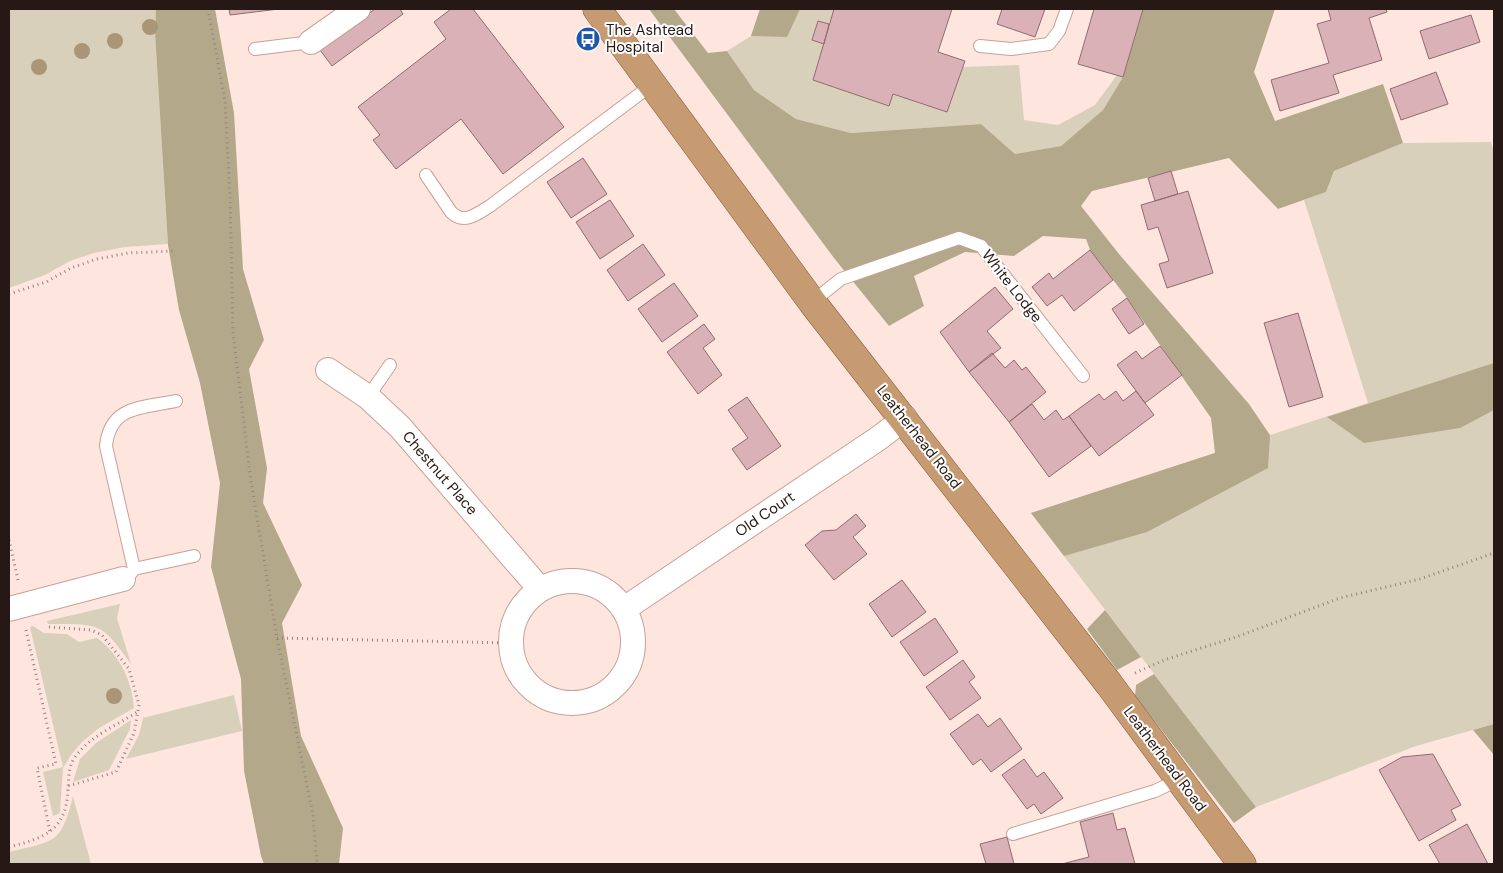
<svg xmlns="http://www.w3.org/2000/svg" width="1503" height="873" font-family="'DM Sans',sans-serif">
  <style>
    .green { fill: #d8d0ba }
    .forest { fill: #b3a98a }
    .building { fill: #d9b1b7; stroke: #906b71 }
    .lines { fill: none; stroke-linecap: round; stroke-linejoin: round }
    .service-casing { stroke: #c7a196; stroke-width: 14 }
    .minor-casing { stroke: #c7a196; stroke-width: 26 }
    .trunk-casing { stroke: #855d3a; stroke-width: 29 }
    .path { stroke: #97837e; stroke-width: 3; stroke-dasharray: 1 4; stroke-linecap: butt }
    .service { stroke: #fff; stroke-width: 12 }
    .minor { stroke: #fff; stroke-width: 24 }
    .trunk { stroke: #c69b72; stroke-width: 28 }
    .tree { fill: #aa9676 }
    .labels { text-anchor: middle; stroke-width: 4; stroke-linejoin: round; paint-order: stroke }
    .poi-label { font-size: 15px; fill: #261814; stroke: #fff; text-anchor: start }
    .street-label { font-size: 15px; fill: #261814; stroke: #fff }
  </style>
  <rect width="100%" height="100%" fill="#fee6df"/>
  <path class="green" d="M9,9H156L155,33L168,244L125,247L94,253L70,261L45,275L9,288Z
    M760,9H834L829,24L818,21L812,40L824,44L814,80L889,106L893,94L947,112L963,67L1019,65L1024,120L1058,125L1095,105L1117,75L1123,77L1103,110L1061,146L1015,154L981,124L851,133L796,119L754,90L727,51L751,36Z
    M1491,142L1494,153V724L1416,746L1256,807L1031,513L1368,403L1304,200L1326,192L1334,171L1403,143Z
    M120,604L117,618L131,664C100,620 99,625 48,624L47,621Z
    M33,626L44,633L67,634L79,642L97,638C119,654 132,680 134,708L99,728L82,742L71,755L63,768L60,813L53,816L43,772L63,767L30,627Z
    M234,695L242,731L126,759L139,735L143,718Z
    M131,720L130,729L109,770L73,782L80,759L96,743Z
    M73,796L91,864H9V852C21,849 44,845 54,838C65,830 70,808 73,796Z"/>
  <path class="forest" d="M156,9H215L234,113L243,269L264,340L249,369L267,468L263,503L302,585L282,623L301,736L343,828L339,864H264L261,856L244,771L241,679L211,567L220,483L200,383L179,310L168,245L155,33Z
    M649,9H674L708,53L727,51L754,90L796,119L851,133L981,124L1015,154L1061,146L1103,110L1123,77L1143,9H1275L1254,72L1275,121L1383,84L1403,143L1334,171L1326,192L1278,209L1229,158L1092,191L1081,206L1119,254L1249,404L1270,435L1268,468L1147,532L1064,556L1031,513L1215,453L1211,418L1127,298L1090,250L1086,239L1043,236L1014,256L965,252L914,276L924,306L889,326L834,258Z
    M760,9H800L787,37L751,36Z
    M1494,363V410L1460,428L1364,443L1327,417Z
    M1105,610L1141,657L1117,670L1087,629Z
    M1154,674L1256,807L1234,823L1135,696L1136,685Z
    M1494,724V755L1473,730Z"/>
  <path class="building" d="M229,9H279L230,15Z
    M375,9H400L403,14L332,66L320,50Z
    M451,9H473L564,127L503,174L461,119L396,169L373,140L380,135L358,107L446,39L434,22Z
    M834,9H952L938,52L965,61L947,112L893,94L889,106L813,80Z
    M1002,9H1045L1035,37L997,24Z
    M1094,9H1143L1123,77L1078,64Z
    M1328,9H1386L1387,12L1369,18L1382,60L1333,75L1339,93L1280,111L1271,80L1329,63L1317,24L1331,20Z
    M1471,15L1480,42L1429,59L1420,31Z
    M818,21L829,24L824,44L812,40Z
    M1436,72L1448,104L1401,120L1390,89Z
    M583,158L607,194L571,218L547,182Z
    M1171,171L1178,194L1155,201L1148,178Z
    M1188,191L1213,273L1167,288L1159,264L1169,261L1158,227L1148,230L1141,205Z
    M610,200L634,236L600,259L576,222Z
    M643,244L665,275L628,301L607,270Z
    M1090,250L1113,280L1074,311L1062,295L1047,306L1032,287L1049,273L1053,279Z
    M674,283L698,316L662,342L638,309Z
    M995,287L1013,309L987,331L1001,348L969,372L940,332Z
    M1127,298L1144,324L1129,334L1112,309Z
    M1298,313L1323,397L1289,407L1264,323Z
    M704,324L715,339L703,348L722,375L698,394L667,352Z
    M1160,346L1182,375L1145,403L1117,365L1136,351L1142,359Z
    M992,353L1005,368L1014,360L1022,370L1026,367L1046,392L1009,422L969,372Z
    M1116,391L1123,401L1136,391L1154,415L1099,456L1069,416L1099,394L1104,400Z
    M747,397L781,446L747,470L732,449L748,438L728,410Z
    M1032,404L1044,420L1056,410L1063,420L1069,416L1091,446L1049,477L1009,422Z
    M856,514L866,526L853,537L867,554L834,580L805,545L822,531L836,530Z
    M902,580L926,612L892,637L869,604Z
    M935,618L958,652L924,676L900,642Z
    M963,660L975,677L969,682L981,698L950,720L926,687Z
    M978,714L988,727L1000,718L1022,749L991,772L981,759L973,765L950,734Z
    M1433,754L1461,805L1451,810L1456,820L1419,841L1379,770L1402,757Z
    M1024,759L1037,777L1044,772L1063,798L1041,814L1034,804L1027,809L1002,775Z
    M1113,813L1117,830L1125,828L1135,864H1062L1089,857L1080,822Z
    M1467,824L1488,864H1440L1429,845Z
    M1007,837L1014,864H986L980,844Z"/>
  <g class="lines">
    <defs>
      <path id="service" d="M980,46L1011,49L1049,44L1059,31L1067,9
        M255,49L311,42
        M426,175L451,212C464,225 477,214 490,206L653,84
        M812,302L841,279L959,238L981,246L1083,376
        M368,397L390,365
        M134,569L194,556
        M123,579L129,576L134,569L106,446C110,405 143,408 176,401
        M1013,834L1155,791L1180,779"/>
      <path id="minor" d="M311,42L358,9
        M328,370L368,397L400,427L540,589
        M511 642a61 61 0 1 1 122 0a61 61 0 1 1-122 0Z
        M9,609L123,579
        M624,609L879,438L905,418"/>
      <path id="trunk" d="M597,9L812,302L1109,684L1242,864"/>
    </defs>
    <use href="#service" class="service-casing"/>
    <use href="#minor" class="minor-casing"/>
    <use href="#trunk" class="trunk-casing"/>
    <path class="path" d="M208,9L225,101L230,196L233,332L250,475L277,638L313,815L317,864
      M9,294L46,282L71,268L97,259L128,253L174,251
      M9,540L18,580
      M49,627L91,630L102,635L129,669L139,705L134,733L116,772L68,786
      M26,630L56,764L37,768L50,832
      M277,638L510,643
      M1135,673L1167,659L1239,636L1340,598L1420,579L1494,553
      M9,847C44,838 66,831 68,790C69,778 68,767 75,757C90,736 116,726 137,712"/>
    <use href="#service" class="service"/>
    <use href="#minor" class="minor"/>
    <use href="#trunk" class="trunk"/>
  </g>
  <g class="tree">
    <circle cx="150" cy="27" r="8"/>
    <circle cx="115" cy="41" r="8"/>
    <circle cx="82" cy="51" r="8"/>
    <circle cx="39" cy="67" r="8"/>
    <circle cx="114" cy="696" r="8"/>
  </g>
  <defs>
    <symbol id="bus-disc" viewBox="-11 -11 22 22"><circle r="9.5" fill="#1e56a8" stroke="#fff"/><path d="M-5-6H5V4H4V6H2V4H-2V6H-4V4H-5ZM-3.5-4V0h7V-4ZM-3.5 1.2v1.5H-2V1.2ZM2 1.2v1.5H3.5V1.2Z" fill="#fff"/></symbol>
  </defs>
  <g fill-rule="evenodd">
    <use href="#bus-disc" x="574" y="25" width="28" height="28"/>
  </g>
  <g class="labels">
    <g class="poi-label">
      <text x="606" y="35">The Ashtead<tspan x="606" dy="17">Hospital</tspan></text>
    </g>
    <g class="street-label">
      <text transform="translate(1012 286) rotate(52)" y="5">White Lodge</text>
      <text transform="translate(919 437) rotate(52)" y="5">Leatherhead Road</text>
      <text transform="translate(440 473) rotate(49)" y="5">Chestnut Place</text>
      <text transform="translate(765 514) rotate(-34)" y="5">Old Court</text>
      <text transform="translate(1165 759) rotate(53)" y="5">Leatherhead Road</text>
    </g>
  </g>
  <rect width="1503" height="873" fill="none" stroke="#261814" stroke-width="20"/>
</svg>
